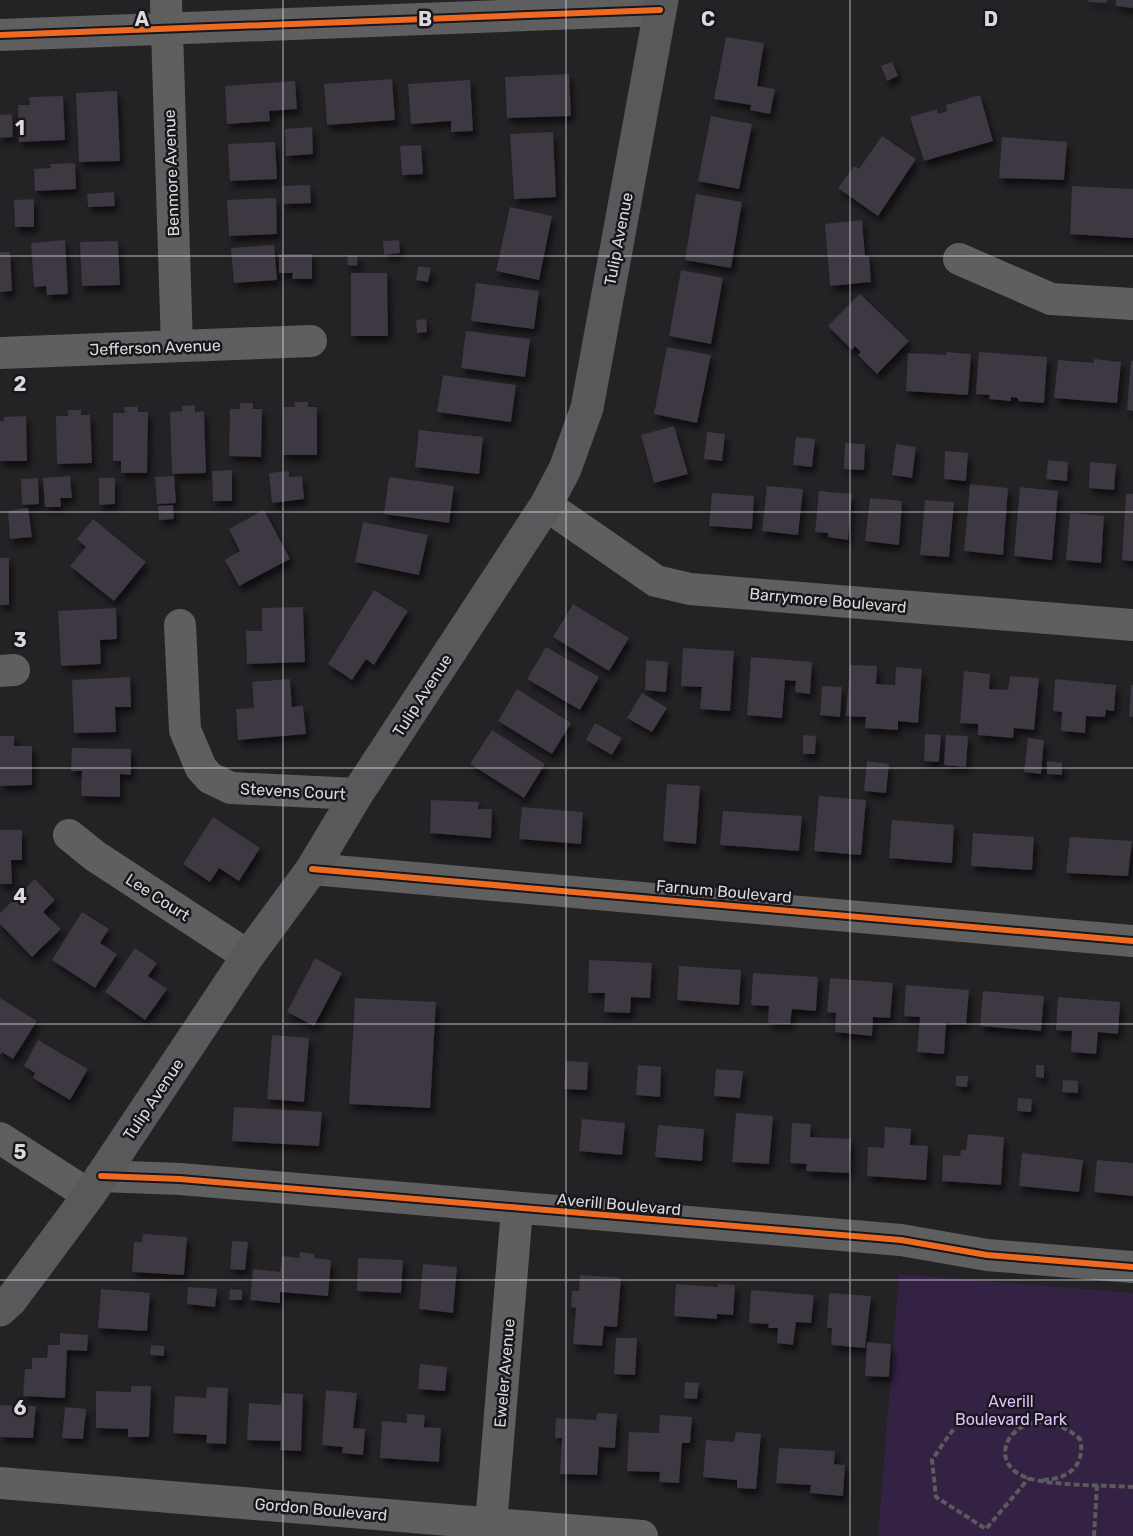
<svg xmlns="http://www.w3.org/2000/svg" width="1133" height="1536" font-family="Rubik,sans-serif">
  <style>
    .green { fill: #324 }
    .building { fill: #3c3742; filter: url(#shadow) }
    .lines { fill: none; stroke-linecap: round; stroke-linejoin: round }
    .path { stroke: #5b5a5c; stroke-width: 4; stroke-dasharray: 6 3; stroke-linecap: butt }
    .street { stroke: #5f5f60; stroke-width: 32 }
    .secondary { stroke: #59585b; stroke-width: 33 }
    .cycleway-casing { stroke: #19171c; stroke-width: 10 }
    .cycleway { stroke: #ed6a23; stroke-width: 6 }
    .grid { fill: none; stroke: #dbd9dd; stroke-width: 1.5; stroke-opacity: 0.55 }
    .labels { text-anchor: middle; stroke-width: 5; stroke-linejoin: round; paint-order: stroke }
    .street-label { font-size: 16px; fill: #dbd9dd; stroke: #19171c }
    .park-label { font-size: 16px; fill: #dbc1fc; stroke: #19171c }
    .grid-label { font-size: 20px; text-anchor: middle; font-weight: bold; fill: #dbd9dd; stroke: #19171c; stroke-width: 5; stroke-linejoin: round; paint-order: stroke }
  </style>
  <defs>
    <filter id="shadow"><feDropShadow dx="3.5" dy="6" stdDeviation="3" flood-color="#0009"/></filter>
  </defs>
  <rect width="100%" height="100%" fill="#232225"/>
  <path class="green" d="M899,1274L1133,1293V1536H878Z"/>
  <path class="building" d="M1089,0H1107V3L1088,2Z
    M1116,0H1133V8L1116,6Z
    M726,37L764,43L757,86L775,89L770,114L750,110L751,105L714,99Z
    M892,62L898,76L887,81L881,66Z
    M569,74L571,116L507,118L505,77Z
    M392,79L395,120L327,125L324,84Z
    M470,80L473,131L451,132V121L411,124L408,84Z
    M295,81L297,109L269,111L270,121L227,124L225,86Z
    M117,91L120,161L79,162L76,93Z
    M980,95L993,141L924,161L910,117L937,109L938,114L947,111L946,105Z
    M63,96L65,140L19,142L18,105H30L29,97Z
    M12,114L13,137L0,138V115Z
    M711,116L752,124L739,189L698,181Z
    M312,127L313,154L286,156L285,129Z
    M553,132L556,197L514,199L510,134Z
    M882,136L916,159L878,216L838,188L854,166L859,169Z
    M1002,137L1067,142L1064,180L999,178Z
    M275,142L277,179L230,181L228,144Z
    M421,145L423,174L402,175L400,146Z
    M75,163L76,189L35,191L34,169L51,168L50,164Z
    M310,185L311,203L284,204L283,186Z
    M1072,186L1133,189V238L1070,234Z
    M114,192L115,206L88,207L87,194Z
    M696,194L742,202L731,268L685,260Z
    M276,198L277,234L229,236L227,200Z
    M34,199V227H15L14,200Z
    M510,207L552,216L539,280L496,271Z
    M862,220L865,256H869L871,282L830,286L825,224Z
    M65,240L68,294L47,295L46,286L34,287L31,243Z
    M399,240L400,253L384,255L383,241Z
    M118,241L120,285L82,286L80,242Z
    M274,245L277,280L234,283L231,248Z
    M0,252H10L12,291L0,292Z
    M279,254H312V279H292L293,273H279Z
    M348,255L358,256L357,266L347,265Z
    M418,266L431,268L428,282L416,280Z
    M681,270L723,278L711,344L669,336Z
    M351,273H387L388,336H351Z
    M476,283L539,291L534,329L471,321Z
    M860,294L909,341L877,374L858,355L861,352L855,346L852,350L828,326Z
    M426,319L427,332L417,333L416,320Z
    M466,331L530,339L525,377L461,368Z
    M667,347L711,355L697,423L654,414Z
    M946,352L971,354L968,395L906,391L908,353L946,355Z
    M979,352L1047,357L1044,403L1018,401V398L1011,397V401L989,399L990,395L976,394Z
    M1094,359L1121,362L1117,403L1054,398L1058,360L1094,363Z
    M1131,361H1133V411L1127,410Z
    M443,375L516,385L511,422L437,412Z
    M294,402H308V407H317V455H283V407H295Z
    M240,403H253V409H262L261,457L229,456L230,409H240Z
    M195,405V412L204,411L206,473L172,474L170,412L182,411V406Z
    M124,407H138V412H148L147,473H121V461H113V413H125Z
    M68,410H81V415H90L92,463L57,464L56,416H68Z
    M26,416L27,461H0V421H4V417Z
    M674,426L688,474L654,483L641,435Z
    M419,430L483,437L479,474L415,467Z
    M707,432L725,434L722,461L704,459Z
    M796,437L815,439L812,467L793,465Z
    M845,443L865,444L864,470L844,469Z
    M896,444L916,447L912,478L892,475Z
    M945,451L968,453L966,481L944,479Z
    M1048,460L1068,462L1067,481L1046,479Z
    M1090,462L1116,464L1114,490L1089,488Z
    M232,470V501H213L212,471Z
    M289,471V477L302,476L304,499L272,503L269,473Z
    M70,476L72,498H60L61,507H45L43,478Z
    M174,476L176,503L157,504L155,477Z
    M389,477L454,486L449,523L384,514Z
    M38,478L39,504L22,505L21,479Z
    M99,478H115V504L99,505Z
    M970,484L1008,488L1003,555L964,551Z
    M767,486L803,489L798,535L762,531Z
    M1020,487L1058,491L1052,560L1014,556Z
    M819,491L852,494L848,540L828,537V533L815,532Z
    M712,493L754,496L752,529L709,526Z
    M1126,494H1133V561L1122,560Z
    M870,498L902,501L899,545L865,541Z
    M925,500L954,502L949,557L920,555Z
    M173,505L174,519L159,520L158,506Z
    M28,508L32,537L10,539L8,511Z
    M264,510L290,559L239,586L225,560L240,551L229,529Z
    M1070,513L1104,516L1101,563L1066,560Z
    M93,519L146,562L114,601L70,566L86,547L77,539Z
    M363,522L428,535L419,575L355,562Z
    M0,558H9V605H0Z
    M374,590L408,611L374,665L366,659L352,680L328,664Z
    M573,604L629,638L609,671L553,637Z
    M303,607L305,662L247,664L246,631H262V608Z
    M116,608L117,639L100,640L101,664L61,666L58,611Z
    M546,647L599,677L580,710L527,679Z
    M683,648L734,651L730,711L700,709L702,687L681,686Z
    M751,657L812,662L810,694L795,692L796,681L785,680L782,718L747,715Z
    M646,660L668,662L666,692L645,690Z
    M850,665L877,666L876,684L895,685L896,667L922,669L918,723L898,721V730L865,728L866,717L846,716Z
    M964,671L990,674L989,689L1008,690L1010,676L1039,678L1034,730L1014,728L1013,738L978,735V724L960,723Z
    M130,677L131,707H115L116,732L74,733L72,680Z
    M290,679L292,707L303,706L306,734L238,740L236,709L254,708L252,682Z
    M1055,679L1116,685L1114,711L1106,710L1105,717L1086,716L1085,733L1061,731L1062,712L1053,711Z
    M1131,685H1133V717H1129Z
    M822,686L842,687L840,717L820,715Z
    M517,689L571,723L552,754L498,721Z
    M642,693L667,708L652,732L627,718Z
    M595,723L622,738L612,755L586,740Z
    M492,730L545,764L524,798L470,764Z
    M925,734L941,735L939,762L924,761Z
    M803,735L816,736L815,754H803Z
    M946,735L968,736L966,767L944,765Z
    M0,736H14V746H32V785L0,786Z
    M1028,738L1044,740L1041,774L1024,772Z
    M72,748L131,749V775L120,774V797L81,796L82,771H71Z
    M867,761L889,764L886,793L864,791Z
    M1047,761L1062,763V775L1047,774Z
    M667,784L700,786L696,844L663,841Z
    M819,796L866,800L861,855L814,851Z
    M431,800L479,802L478,809H492L491,838L430,833Z
    M522,807L583,812L581,844L519,839Z
    M723,811L802,816L799,851L720,845Z
    M213,817L260,848L239,881L219,868L210,882L183,864Z
    M892,820L954,825L952,863L889,858Z
    M0,830H22V860H11L12,884H0Z
    M973,833L1034,837L1032,870L971,866Z
    M1070,837L1132,841L1128,876L1066,873Z
    M35,879L55,900L43,912L61,929L32,957L0,924V913Z
    M82,912L109,929L100,943L117,954L95,988L52,960Z
    M135,948L157,963L148,976L167,989L145,1020L105,992Z
    M315,958L342,973L314,1026L287,1012Z
    M589,960L652,963L650,998L631,997L630,1013L604,1012L605,993H588Z
    M679,966L741,970L739,1005L677,1000Z
    M753,973L818,977L816,1011L792,1009L790,1024L768,1023L769,1006L751,1005Z
    M830,978L893,983L890,1018L873,1017L872,1036L835,1032L836,1013L827,1012Z
    M906,985L969,990L966,1024L946,1023L944,1054L917,1052L920,1017L904,1016Z
    M983,991L1044,996L1041,1031L980,1026Z
    M1058,997L1120,1002L1118,1034L1098,1032L1096,1054L1071,1052L1072,1031L1056,1030Z
    M0,998L37,1021L13,1059L2,1052L0,1055Z
    M355,998L436,1002L430,1108L349,1104Z
    M272,1035L309,1038L304,1102L267,1099Z
    M38,1040L88,1069L70,1100L33,1078L35,1073L24,1066Z
    M566,1061L588,1062L587,1090L564,1089Z
    M638,1065L661,1067L660,1097L636,1095Z
    M1036,1065H1044V1078L1036,1077Z
    M716,1069L743,1071L740,1098L714,1096Z
    M956,1076H968L967,1087L956,1086Z
    M1063,1080L1078,1081V1093L1062,1092Z
    M1018,1098L1032,1099L1031,1112L1017,1111Z
    M234,1107L322,1112L319,1146L232,1141Z
    M736,1113L773,1116L769,1164L732,1162Z
    M582,1119L625,1123L622,1155L579,1151Z
    M792,1123L811,1124L810,1137L851,1139L849,1173L806,1171L807,1164L790,1163Z
    M658,1125L704,1129L702,1161L655,1157Z
    M885,1127L911,1129L910,1145L928,1146L926,1180L867,1176L868,1147L884,1148Z
    M968,1134L1004,1137L1001,1185L942,1181L943,1155L960,1156L961,1150H966Z
    M1022,1153L1083,1160L1079,1192L1019,1186Z
    M1097,1160L1133,1163V1196L1094,1192Z
    M143,1234L187,1237L184,1275L132,1272L134,1242H142Z
    M232,1241L248,1242L245,1270L230,1269Z
    M300,1252L314,1254V1258L331,1260L328,1296L280,1292V1303L250,1300L253,1269L280,1272L282,1256L299,1258Z
    M358,1258L403,1260L401,1293L357,1291Z
    M423,1264L457,1267L453,1313L419,1309Z
    M580,1275L621,1278L617,1327L604,1326L602,1346L573,1344L576,1308L571,1307L572,1291H579Z
    M676,1284L718,1287V1284L735,1285L733,1315L717,1314V1319L674,1316Z
    M188,1287L217,1289L215,1307L187,1304Z
    M101,1289L150,1293L147,1331L98,1328Z
    M230,1289L242,1290V1300H229Z
    M751,1290L814,1295L811,1323L796,1322L793,1345L777,1343L778,1328H768L769,1324L749,1323Z
    M829,1293L871,1296L865,1348L831,1345L832,1328H827Z
    M60,1333L88,1335L87,1351L67,1350L65,1398L23,1396L25,1369H32V1358H47L48,1345H60Z
    M616,1338H637L635,1375L614,1374Z
    M867,1342L891,1344L889,1377L865,1376Z
    M151,1345L164,1346V1356L150,1355Z
    M420,1364L447,1367L445,1391L418,1389Z
    M685,1382L699,1383L697,1399L684,1398Z
    M131,1386H151L149,1437H128V1429L96,1428V1391L131,1392Z
    M207,1387L228,1388L226,1444L206,1443L207,1435L173,1433L175,1396L206,1398Z
    M326,1390L357,1393L353,1428L365,1429L363,1455L342,1453L343,1447L322,1445Z
    M282,1393L303,1394L301,1451L280,1450L281,1441L247,1440L249,1403L281,1405Z
    M0,1405L36,1406L33,1438L0,1437Z
    M65,1407L86,1409L83,1439L62,1438Z
    M597,1413L617,1414L615,1448L599,1447L597,1475L560,1474L562,1438H555L556,1418L596,1420Z
    M407,1414L425,1415L424,1427L441,1428L439,1462L380,1458L382,1421L407,1423Z
    M660,1415L692,1417L690,1443H682L679,1483L659,1482L660,1472L627,1471L629,1432L659,1433Z
    M736,1432L761,1434L756,1489L737,1488V1480L703,1477L706,1440L734,1442Z
    M779,1448L835,1451L834,1464L845,1465L843,1496L810,1493L811,1485L776,1483Z"/>
  <g class="lines">
    <path class="path" d="M1019,1427C965,1404 962,1416 932,1460L936,1497L986,1529L1029,1478
      M1043,1480C1069,1479 1086,1465 1080,1439C1025,1391 974,1460 1028,1478C1052,1486 1105,1485 1133,1487
      M1094,1536L1097,1484"/>
    <path class="street" d="M166,0L177,346
      M0,35L660,10
      M959,259L1051,299L1133,304
      M0,353L311,341
      M546,505L656,581L690,589L1133,625
      M180,625L185,730L201,768L210,778L231,788L357,794
      M0,671L14,670
      M69,835L95,856L248,956
      M312,869L1133,941
      M0,1138L89,1195
      M101,1176L180,1179L901,1240L987,1255L1133,1267
      M0,1483L642,1536
      M490,1536L517,1209"/>
    <path class="secondary" d="M0,1310L11,1300L89,1195L248,956L312,869L357,794L546,505L565,469L587,408L662,0"/>
    <defs>
      <path id="cycleway" d="M0,35L660,10
        M312,869L1133,941
        M101,1176L180,1179L901,1240L987,1255L1133,1267"/>
    </defs>
    <use href="#cycleway" class="cycleway-casing"/>
    <use href="#cycleway" class="cycleway"/>
  </g>
  <path class="grid" d="M283,0V1536M566,0V1536M850,0V1536M0,256H1133M0,512H1133M0,768H1133M0,1024H1133M0,1280H1133"/>
  <g class="labels">
    <g class="street-label">
      <text transform="translate(171 173) rotate(-92)" y="6">Benmore Avenue</text>
      <text transform="translate(618 239) rotate(-79)" y="6">Tulip Avenue</text>
      <text transform="translate(155 347) rotate(-2)" y="6">Jefferson Avenue</text>
      <text transform="translate(828 600) rotate(5)" y="6">Barrymore Boulevard</text>
      <text transform="translate(422 695) rotate(-57)" y="6">Tulip Avenue</text>
      <text transform="translate(293 791) rotate(3)" y="6">Stevens Court</text>
      <text transform="translate(724 891) rotate(5)" y="6">Farnum Boulevard</text>
      <text transform="translate(158 897) rotate(33)" y="6">Lee Court</text>
      <text transform="translate(153 1099) rotate(-56)" y="6">Tulip Avenue</text>
      <text transform="translate(619 1204) rotate(5)" y="6">Averill Boulevard</text>
      <text transform="translate(504 1373) rotate(-85)" y="6">Eweler Avenue</text>
      <text transform="translate(321 1509) rotate(5)" y="6">Gordon Boulevard</text>
    </g>
    <g class="park-label">
      <text x="1011" y="1407">Averill<tspan x="1011" dy="18">Boulevard Park</tspan></text>
    </g>
  </g>
  <g class="grid-label">
    <text x="142" y="26">A</text>
    <text x="425" y="26">B</text>
    <text x="708" y="26">C</text>
    <text x="991" y="26">D</text>
    <text x="20" y="135">1</text>
    <text x="20" y="391">2</text>
    <text x="20" y="647">3</text>
    <text x="20" y="903">4</text>
    <text x="20" y="1159">5</text>
    <text x="20" y="1415">6</text>
  </g>
</svg>
